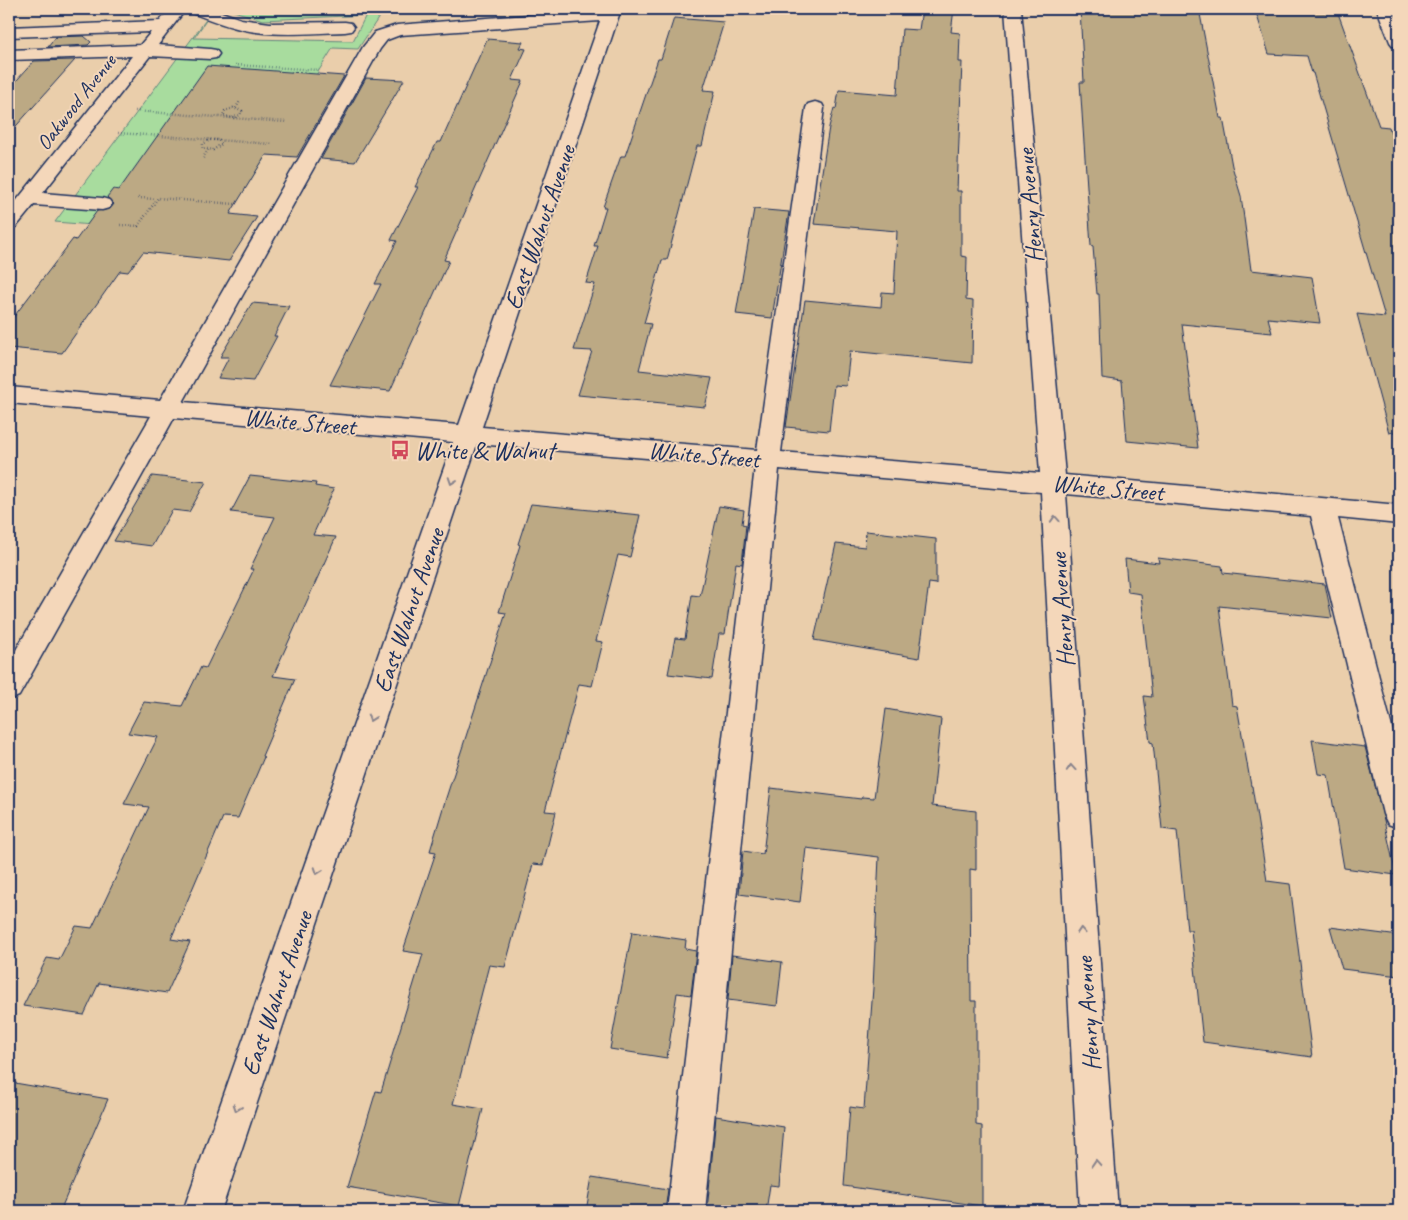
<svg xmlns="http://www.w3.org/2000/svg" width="1408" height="1220" font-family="Caveat,sans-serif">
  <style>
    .green { fill: #a8dc9e; stroke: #62867e }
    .building { fill: #bca984; stroke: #1b2f5e }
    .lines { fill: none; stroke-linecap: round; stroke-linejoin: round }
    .minor-casing { stroke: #1b2f5e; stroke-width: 3 }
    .path { stroke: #1b2f5e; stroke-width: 2.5; stroke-dasharray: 0.5 2.5; stroke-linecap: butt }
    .minor { fill: #f4d7ba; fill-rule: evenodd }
    .oneway { stroke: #88838c }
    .labels { text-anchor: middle; stroke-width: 4; stroke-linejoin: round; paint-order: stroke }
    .far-street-label { font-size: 21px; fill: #1b2f5e; stroke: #f4d7ba }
    .street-label { font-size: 25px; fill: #1b2f5e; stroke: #f4d7ba }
    .poi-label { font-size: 25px; fill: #1b2f5e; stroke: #f4d7ba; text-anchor: start }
  </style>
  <rect width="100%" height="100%" fill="#eaceab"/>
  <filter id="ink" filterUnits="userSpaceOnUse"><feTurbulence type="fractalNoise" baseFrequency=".02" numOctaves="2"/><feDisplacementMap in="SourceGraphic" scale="10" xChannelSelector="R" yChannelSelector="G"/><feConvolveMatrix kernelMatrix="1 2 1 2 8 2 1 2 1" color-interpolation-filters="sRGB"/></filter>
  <g filter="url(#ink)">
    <path class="green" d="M214,9L194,38L353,41L366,15L263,20L227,9H458L381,14L358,49L333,48L216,235L55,222Z"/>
    <path class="building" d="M922,9H954L951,32L960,33L959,62H962L957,191H961V256L967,257L966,300L973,301L972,363L850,351L846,386L834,385L829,431L786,427L805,300L881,307L882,292L894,293L897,231L814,224L829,127L834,108L836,109L839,90L897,95L902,29L919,30Z
      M1080,9H1199L1220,118H1223L1232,166L1241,196L1251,270L1312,277L1320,323L1268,318L1272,333L1182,324L1198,448L1127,441L1122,381L1102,378L1099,294H1097L1093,247L1091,246L1083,128L1080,82H1084Z
      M1255,9L1338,13L1379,126L1389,127L1399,156V431L1389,433L1357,314L1385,317L1313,73H1312L1307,56L1269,54Z
      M674,18L724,22L703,90L715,91L702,146H697L667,260H662L644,323L651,324L639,370L712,378L705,407L578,395L592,351L574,350L595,284L586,283L598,246H594L606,207H603L621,156H625L658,59H661Z
      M84,36L91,42L88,45L48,47L56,37Z
      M487,39L523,42L520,48L526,49L512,80L523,81L444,260L449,261L390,391L330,385L381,284H375L397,241L391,240L418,187H415L437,142H441Z
      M75,60L9,134V89L34,61Z
      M207,66L344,76L297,157L266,155L230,214L257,217L229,261L143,252L128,272L120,271L62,353L9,348V323L73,239L76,240L97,211L110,209L114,204L107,197L113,189L119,190Z
      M366,78L404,80L355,162L321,159Z
      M754,209L789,212L772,318L736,314Z
      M252,303L289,306L274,336H277L253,381L218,378L229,357H220Z
      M152,476L206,482L189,512L172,510L152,546L114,541Z
      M250,476L316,483L315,486L334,489L313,535L336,537L273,676L295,679L262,756L264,757L238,818L223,817L171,939L190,942L167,993L99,983L84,1015L23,1006L47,958L59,960L76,926L92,928L149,807L124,804L158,737L128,733L144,702L182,706L201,667L206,668L254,569H250L275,517L231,512Z
      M531,504L640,515L630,557L618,555L596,641L603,642L592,686L579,684L545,811L556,812L543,865L533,864L505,967L489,965L453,1104L483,1109L459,1206L347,1187L376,1091L381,1092L423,954L403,951L436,852L430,851L446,798L506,613L499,612L520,545L518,544Z
      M719,506L744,510L742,524L746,525L742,564L736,563L725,634H719L712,679L668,674L675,638L685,639L692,595L700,596Z
      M866,531L936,539V584L929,583L919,658L814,640L836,544L865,547Z
      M1158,558L1222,566L1223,573L1325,584L1332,618L1219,606L1232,705L1237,706L1251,786H1252L1267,881L1290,884L1312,1057L1203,1042L1191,930H1187L1177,831L1162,829L1153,743L1150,742L1144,696L1152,697L1141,594L1128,592L1125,559L1159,563Z
      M886,709L941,719L932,806L976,811V870L970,869L971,1001H976V1125L982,1126V1206L844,1186L850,1107L864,1109L873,988L879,857L806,848L800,902L739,894L743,851L763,854L771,788L861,799L862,797L874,798Z
      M1312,740L1365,747L1384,820L1396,875L1344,868L1328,775L1318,774Z
      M1330,927L1399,936V976L1342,969Z
      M632,932L686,940L685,949L696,951L691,995L677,993L667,1058L610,1049Z
      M732,955L782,962L777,1006L728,1000Z
      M9,1082L108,1099L60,1211H9Z
      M716,1116L784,1127L779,1186L770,1185L766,1211H707Z
      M592,1177L668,1189L665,1211H586Z"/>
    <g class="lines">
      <defs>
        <path id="minor" d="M169,9H186L158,45L210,49L216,50L219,54L216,58L210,59L150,56L43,193L102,198L109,200L112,204L109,208L102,210L34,205L16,227L9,229V210L132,56L9,60V50L140,45L151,32L9,37V27L160,21Z
          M190,9H213L241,19L270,23L345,22L351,23L354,27L351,31L345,32C310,33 274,37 240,29C223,25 208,19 192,13Z
          M605,9H621L482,427L757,450L806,108L808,104L815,102L822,104L824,108L781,452L1040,473L1005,9H1021L1065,475L1399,505V524L1338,518L1399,755V828L1388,824L1383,814L1311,516L1066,494L1118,1211H1080L1041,492L779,469L705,1211H667L755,467L477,444L221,1211H183L453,442L174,418L19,696L9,700V662L151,416L9,403V387L160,400L363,47L375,32L397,25ZM600,21L459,425L183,402L380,49L387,40L400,35Z
          M1377,9H1393L1399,22V47L1393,46L1390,42Z"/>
      </defs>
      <use href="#minor" class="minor-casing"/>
      <path class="path" d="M235,65L319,70
        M233,108L242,111L240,115L232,118L223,115L225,111Z
        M236,108L240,101
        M135,111L287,122
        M118,133L273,144
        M210,140H218L222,144L213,150L202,148L203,144Z
        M203,158L208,150
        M138,198L156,199
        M120,225L138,226L158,198L236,204"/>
      <use href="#minor" class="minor"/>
    </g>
    <defs><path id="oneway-chevron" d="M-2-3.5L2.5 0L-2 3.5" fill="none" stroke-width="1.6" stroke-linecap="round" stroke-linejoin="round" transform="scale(1.25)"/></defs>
    <g class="oneway">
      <use href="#oneway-chevron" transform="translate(452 481) rotate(109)"/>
      <use href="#oneway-chevron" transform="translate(1055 519) rotate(-94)"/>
      <use href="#oneway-chevron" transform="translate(371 718) rotate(109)"/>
      <use href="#oneway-chevron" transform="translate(1071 768) rotate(-94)"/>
      <use href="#oneway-chevron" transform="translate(318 871) rotate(109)"/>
      <use href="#oneway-chevron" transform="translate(1081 931) rotate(-94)"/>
      <use href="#oneway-chevron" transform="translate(237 1108) rotate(109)"/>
      <use href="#oneway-chevron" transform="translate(1096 1163) rotate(-94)"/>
    </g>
  </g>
  <defs>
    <symbol id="bus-bare" viewBox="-9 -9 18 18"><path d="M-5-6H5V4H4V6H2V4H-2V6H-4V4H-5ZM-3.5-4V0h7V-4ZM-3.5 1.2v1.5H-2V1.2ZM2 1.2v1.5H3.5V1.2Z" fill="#d1495b" stroke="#f4d7ba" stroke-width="2.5" paint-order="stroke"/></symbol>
  </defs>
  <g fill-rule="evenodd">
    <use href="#bus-bare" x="386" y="436" width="28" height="28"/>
  </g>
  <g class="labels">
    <g class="far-street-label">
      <text transform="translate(76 102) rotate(-52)" y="7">Oakwood Avenue</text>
    </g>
    <g class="street-label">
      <text transform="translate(1029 206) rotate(-95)" y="9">Henry Avenue</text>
      <text transform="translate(539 227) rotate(-71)" y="9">East Walnut Avenue</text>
      <text transform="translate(300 421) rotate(5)" y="9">White Street</text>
      <text transform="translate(704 454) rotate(5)" y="9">White Street</text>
      <text transform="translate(1108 487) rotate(5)" y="9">White Street</text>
      <text transform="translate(408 610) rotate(-71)" y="9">East Walnut Avenue</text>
      <text transform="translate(1061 610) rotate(-94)" y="9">Henry Avenue</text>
      <text transform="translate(276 993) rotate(-71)" y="9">East Walnut Avenue</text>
      <text transform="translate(1087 1014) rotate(-94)" y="9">Henry Avenue</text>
    </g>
    <g class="poi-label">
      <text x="415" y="459">White &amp; Walnut</text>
    </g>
  </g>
  <rect width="1408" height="1220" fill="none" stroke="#f4d7ba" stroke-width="30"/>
  <rect x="15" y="15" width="1378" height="1190" fill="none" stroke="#1b2f5e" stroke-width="2" filter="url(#ink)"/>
</svg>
